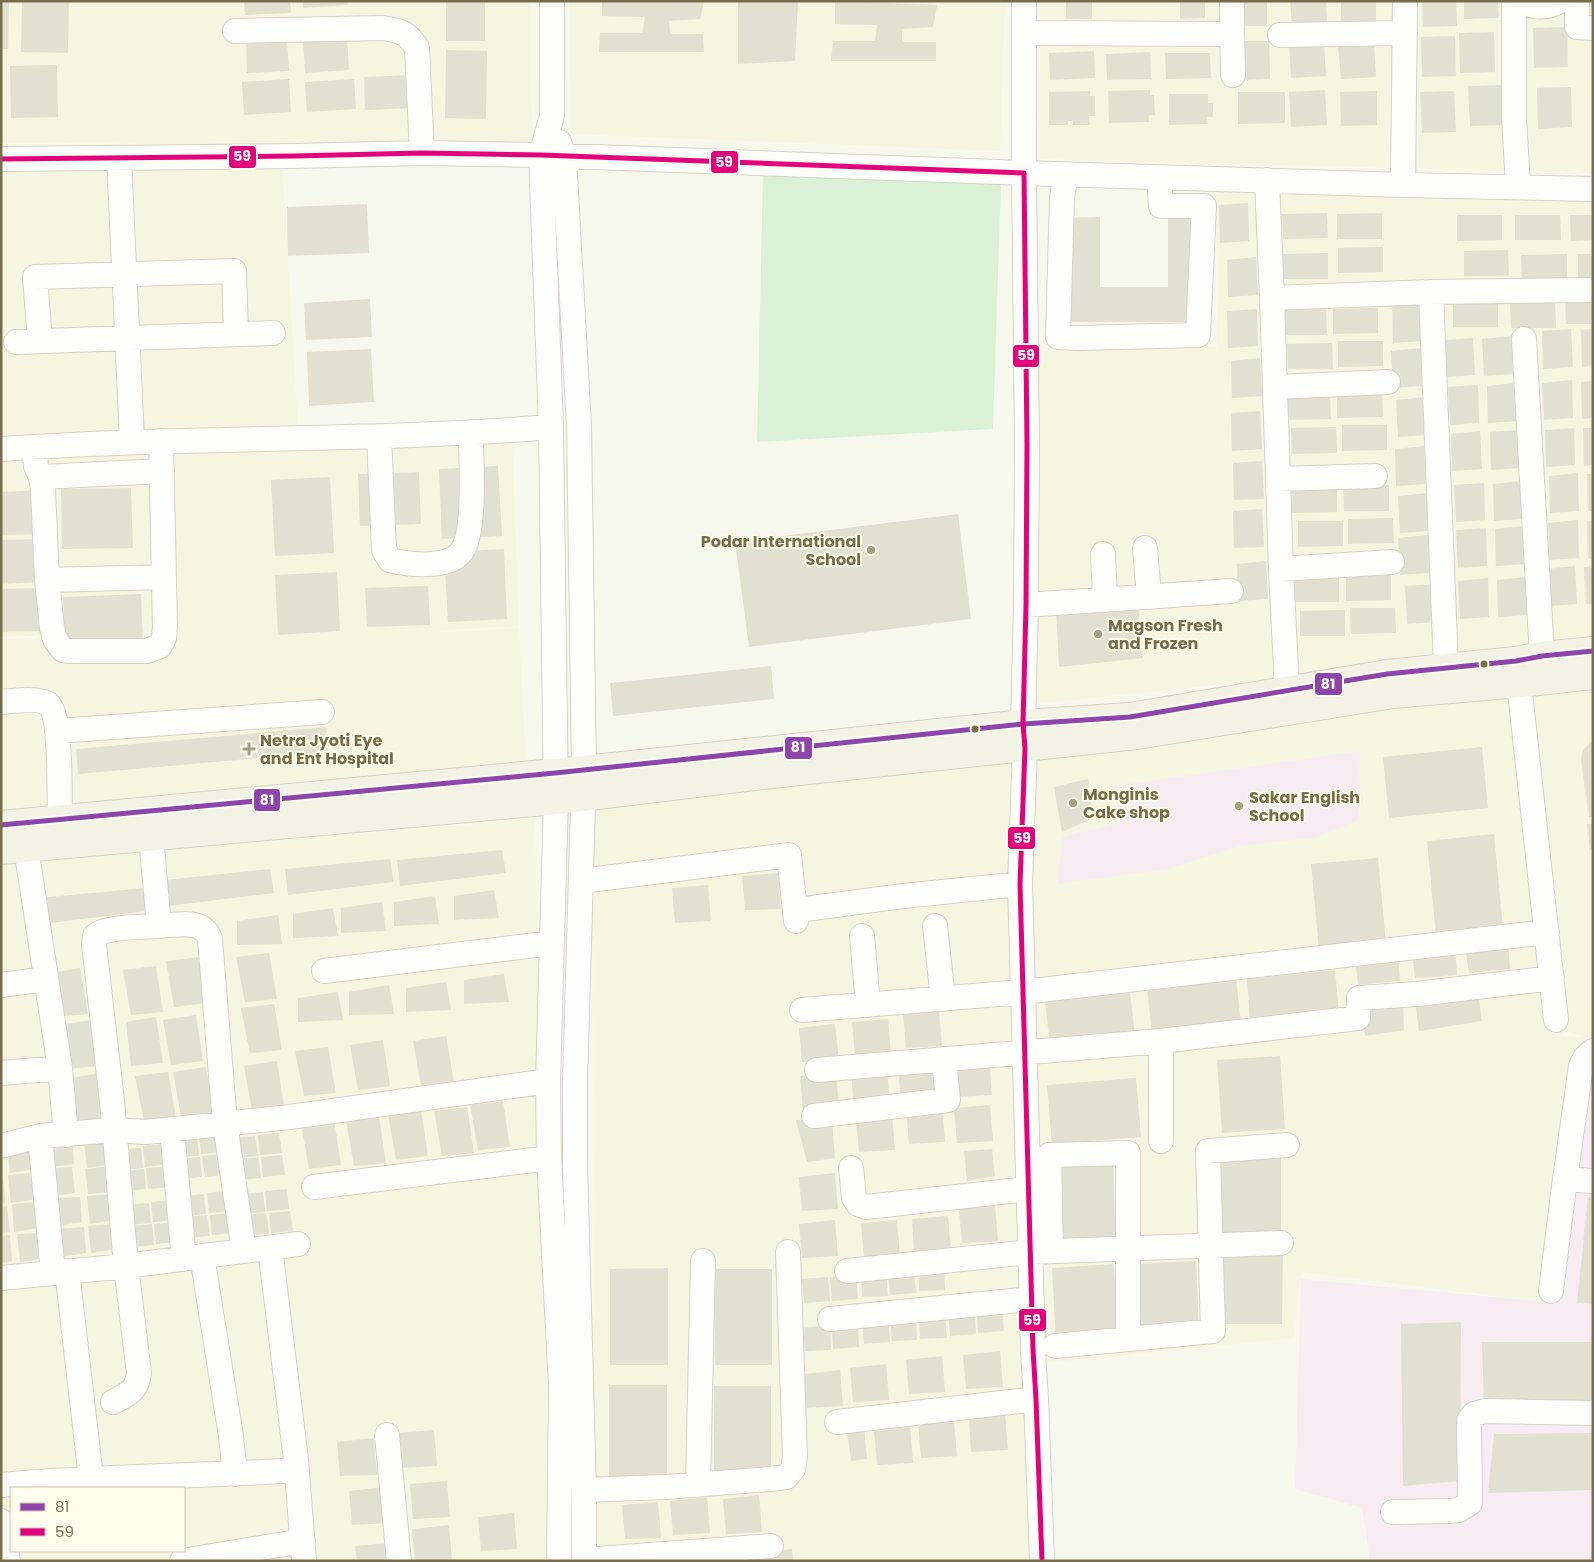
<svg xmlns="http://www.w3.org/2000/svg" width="1594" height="1562" font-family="Poppins,sans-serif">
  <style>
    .residential { fill: #f6f5df; fill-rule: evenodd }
    .education { fill: #f8ecf3 }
    .green { fill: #dbf1d7 }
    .building { fill: #e2e0d0 }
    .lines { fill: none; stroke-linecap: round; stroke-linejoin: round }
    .minor-casing { stroke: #d5d3c7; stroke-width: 26 }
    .major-casing { stroke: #d6d4c6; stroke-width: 30 }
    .minor { stroke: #fefefc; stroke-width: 24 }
    .major { stroke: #f2f3e5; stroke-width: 28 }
    .bus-1-casing { stroke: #ffffed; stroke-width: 9 }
    .bus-2-casing { stroke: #ffffed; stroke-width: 9 }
    .bus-1 { stroke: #8e44ad; stroke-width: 5 }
    .bus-2 { stroke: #e5007d; stroke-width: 5 }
    .poi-dot { fill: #a49e83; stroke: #ffffed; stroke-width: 2 }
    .bus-dot { fill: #776d4a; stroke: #ffffed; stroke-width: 2 }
    .labels { text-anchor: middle; stroke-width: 4; stroke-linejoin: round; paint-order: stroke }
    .poi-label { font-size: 16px; font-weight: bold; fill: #776d4a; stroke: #ffffed; text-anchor: start }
    .line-badge { stroke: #ffffed; stroke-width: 2 }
    .badge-label { font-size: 14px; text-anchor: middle; font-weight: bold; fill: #fff }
  </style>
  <rect width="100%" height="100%" fill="#f7f8ec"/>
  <path class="residential" d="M1,1H530L532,145L1,143Z
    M569,1H1005L1000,151L571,134Z
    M1040,1H1593V173L1039,159Z
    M282,164L298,430L1,436V165Z
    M1216,186L1593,196V645L1034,704L1038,351L1217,347Z
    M512,440L519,626L417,633L519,628L526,764L1,815V639L49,637L50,635L1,637V455Z
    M1593,682V1038L1585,1037L1543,1302L1301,1272L1294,1338L1043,1363L1029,884L1034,754L1515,691L1555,1036L1584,1037L1563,1030L1530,688Z
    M1015,759L1035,1561H593L592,805Z
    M535,819L549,1561H1V864ZM11,1488H184V1551H11Z"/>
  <path class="education" d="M1360,751L1359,820L1316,837L1241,846L1167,869L1057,884L1063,837L1120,823L1114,786Z
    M1593,1042V1561H1370L1362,1508L1295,1489L1301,1279L1548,1302Z"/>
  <path class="green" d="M763,174L1001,182L993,429L757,442Z"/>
  <path class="building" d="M1,1H9L8,49H1Z
    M22,1H69L68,53L21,52Z
    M244,1H290L291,13L245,15Z
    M303,1H348V5L303,8Z
    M446,1H485V41H446Z
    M602,1H704L700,19L669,21L670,34H703L704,52H599L600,33H642L645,17L602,16Z
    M738,1H798L795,61L738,64Z
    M835,1L937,5L933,27L902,29V42H936V61H831L833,41H875L877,25L835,24Z
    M1066,1H1092V19H1066Z
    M1180,1H1205V18L1180,19Z
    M1241,1H1267V26H1242Z
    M1290,1H1326L1327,23L1292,25Z
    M1341,1H1376V23H1341Z
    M1422,1H1456L1457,26L1423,27Z
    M1464,1H1498L1499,18L1464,19Z
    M1567,27L1568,67L1534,68L1533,28Z
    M1494,32L1495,72L1460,73L1459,33Z
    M1455,36L1456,76L1422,77L1421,37Z
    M347,37L349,70L305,73L303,39Z
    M287,38L289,71L247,73L246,40Z
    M1243,41H1269L1270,79L1244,80Z
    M1324,42L1326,76L1291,78L1289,44Z
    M1374,42L1376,77L1341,79L1338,45Z
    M446,50L487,51L486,119L445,118Z
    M1094,51L1095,78L1050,80L1049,53Z
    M1150,52L1151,79L1107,80L1106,54Z
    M1165,53H1210L1211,78L1166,79Z
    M57,65L58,117L11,118L10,66Z
    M414,75L416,108L365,110L364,77Z
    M289,79L291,112L244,115L242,82Z
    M354,79L356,109L307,112L305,82Z
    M1502,85L1504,125L1470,126L1468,86Z
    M1571,87L1572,127L1538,129L1537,88Z
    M1150,90V95H1154L1155,115H1149V122L1109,123L1108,91Z
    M1325,90L1327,125L1291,127L1289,92Z
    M1090,91V96H1095V116H1089L1090,125H1073V121H1068V125H1049V92Z
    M1377,91V125L1341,126L1340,92Z
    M1454,91L1456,132L1422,133L1420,92Z
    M1238,92H1285V123L1238,124Z
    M1169,94H1208V103H1213V117H1207L1208,124L1169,125Z
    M1248,203L1249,241L1220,243L1219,205Z
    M367,204L369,253L288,256L287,207Z
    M1327,213L1328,238L1283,239L1282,214Z
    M1382,213V239H1337V214Z
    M1457,215H1502V240L1457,241Z
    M1515,215H1560L1561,240H1515Z
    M1570,215H1593V240L1571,241Z
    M1100,217V287H1168V219H1193V322H1065V218Z
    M1383,247V272L1338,273V248Z
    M1508,250L1509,276H1464V251Z
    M1328,253V279H1283V254Z
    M1567,254V279L1522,280L1521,255Z
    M1578,254H1593V279H1578Z
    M1256,257L1258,295L1228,297L1227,260Z
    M1593,298V324H1566L1565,299Z
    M370,299L372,337L306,340L304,303Z
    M1498,301V327H1453V302Z
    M1555,302L1556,328H1511L1510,303Z
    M1421,303L1423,341L1393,343L1392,306Z
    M1378,308V333L1333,334V309Z
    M1257,309L1258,346L1228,348L1227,311Z
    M1326,309L1327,335H1282L1281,310Z
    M1571,329L1573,367L1543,369L1542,331Z
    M1593,329V366L1582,367L1581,330Z
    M1512,336L1513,374L1484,376L1482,339Z
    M1473,338L1475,375L1445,377L1444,340Z
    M1338,341H1383V366L1338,367Z
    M1332,343L1333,369H1288L1287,344Z
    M1421,348L1422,386L1393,388L1391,351Z
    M371,349L374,402L309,406L307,352Z
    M1260,358L1262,396L1232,398L1231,361Z
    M1572,380L1573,418L1544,420L1542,383Z
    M1593,381V418L1582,419L1581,382Z
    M1516,383L1518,421L1488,423L1487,386Z
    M1478,385L1479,423L1450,425L1448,387Z
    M1382,392L1383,417L1337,418V393Z
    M1285,394H1330L1331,419L1286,420Z
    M1426,397L1427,435L1398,437L1396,400Z
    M1260,411L1262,449L1232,451L1231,413Z
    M1342,425H1387V450L1342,451Z
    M1336,427L1337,453L1292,454L1291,428Z
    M1574,428L1575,465L1546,467L1545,430Z
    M1583,428H1593V465L1584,466Z
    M1519,430L1520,468L1491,470L1490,432Z
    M1480,431L1482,469L1452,471L1451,434Z
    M1424,446L1426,484L1396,486L1395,449Z
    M1262,461L1264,499L1234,500L1233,463Z
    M498,466L502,536L442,539L439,469Z
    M419,472L421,524L360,526L358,474Z
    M1578,473L1579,511L1550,513L1549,476Z
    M1587,474H1593V511H1588Z
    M330,477L334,553L275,556L271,480Z
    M1522,481L1523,519L1494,521L1493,484Z
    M1484,483L1485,520L1456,522L1454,485Z
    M1389,485V511H1344L1343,486Z
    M1292,487H1337V512L1292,513Z
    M131,488L133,548L62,549L61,489Z
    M40,490V534L1,535V492Z
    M1428,493L1429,531L1400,533L1398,496Z
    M1262,509L1264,547L1234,548L1233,511Z
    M958,514L971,619L749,647L735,542Z
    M1393,518L1394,543L1348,544V519Z
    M1578,520L1579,558L1550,560L1548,523Z
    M1298,521H1343V546L1298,547Z
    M1587,521H1593V558L1588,559Z
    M1524,526L1526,564L1496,566L1495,529Z
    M1486,528L1487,566L1458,568L1456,530Z
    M1428,535L1429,573L1400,575L1398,538Z
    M40,539L41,582L1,584V540Z
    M504,549L507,619L448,622L444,552Z
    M1266,561L1268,599L1238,601L1237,564Z
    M1575,566L1577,604L1548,606L1546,569Z
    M1593,566V604H1586L1584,567Z
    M337,572L340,631L278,635L275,575Z
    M1346,575H1391V600L1346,601Z
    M1339,576V602H1294V577Z
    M1526,577L1528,615L1498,617L1497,580Z
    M1488,578L1489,617L1460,619L1458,581Z
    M1435,584L1436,622L1407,624L1405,586Z
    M428,586L430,625L367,627L365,588Z
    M42,588L43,631L1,632V589Z
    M141,594L143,646L65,649L63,597Z
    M1138,604L1143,658L1059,667L1056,608Z
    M1350,608H1395L1396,633L1351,634Z
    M1345,610V636H1300V611Z
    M771,666L774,699L613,716L610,683Z
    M326,727L328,752L78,774L76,749Z
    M1593,740V817H1589L1581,760L1583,750Z
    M1482,747L1488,808L1389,818L1383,757Z
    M1088,779L1093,818L1062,832L1054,787Z
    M1587,824H1593V850H1590Z
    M1494,834L1503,929L1436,935L1427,841Z
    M502,850L506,873L400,886L397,860Z
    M1378,858L1386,944L1319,950L1311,864Z
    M390,859L394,882L288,895L285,869Z
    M270,869L274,893L168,906L165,880Z
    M778,873L781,909L745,910L742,876Z
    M708,885L711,921L675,923L672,888Z
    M144,888L147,911L42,924L39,898Z
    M494,890L499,918L454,920V896Z
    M435,896L439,924L394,926V902Z
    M382,902L386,931L341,933V908Z
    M333,908L338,936L293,938V914Z
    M278,915L282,944L237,945V921Z
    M1508,942L1510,969L1469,973L1465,947Z
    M1455,948L1457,975L1415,978L1412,953Z
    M269,953L277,999L245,1002L236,957Z
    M1398,954L1400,981L1358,985L1355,959Z
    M199,957L206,1003L174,1007L166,961Z
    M156,966L163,1012L131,1015L123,970Z
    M80,968L88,1014L55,1017L50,973Z
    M1335,970L1339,1013L1250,1021L1247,979Z
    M504,974L509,1002L464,1004V980Z
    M1236,978L1241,1023L1152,1033L1147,988Z
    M446,982L451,1010L406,1012V988Z
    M389,985L394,1014L349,1015V992Z
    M338,992L343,1020L298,1022V998Z
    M1478,992L1482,1021L1419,1031L1415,1002Z
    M1130,993L1135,1035L1050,1044L1045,1002Z
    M1403,1001L1404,1030L1365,1036L1361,1007Z
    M274,1004L282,1050L250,1053L241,1008Z
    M939,1010L942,1046L906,1048L903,1013Z
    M196,1015L203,1061L171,1065L163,1020Z
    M156,1017L163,1063L131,1066L126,1022Z
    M888,1019L891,1055L855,1057L852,1022Z
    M91,1020L99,1066L66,1069L61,1025Z
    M835,1024L839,1061L802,1062L799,1028Z
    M446,1036L454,1082L421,1086L413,1041Z
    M383,1040L390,1086L358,1090L350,1045Z
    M328,1047L336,1093L304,1096L295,1051Z
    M1280,1056L1285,1129L1222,1133L1217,1060Z
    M989,1059L992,1095L955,1097L953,1063Z
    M277,1061L284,1107L252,1111L244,1066Z
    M934,1063L937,1099L901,1101L898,1067Z
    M206,1067L214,1113L181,1117L173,1072Z
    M887,1070L890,1106L854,1108L851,1073Z
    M168,1072L176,1118L144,1121L135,1076Z
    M836,1072L839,1109L803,1110L800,1076Z
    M101,1073L108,1118L76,1122L71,1078Z
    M1136,1078L1141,1137L1052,1144L1047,1085Z
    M503,1101L510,1147L478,1150L470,1105Z
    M990,1105L993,1141L957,1143L954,1108Z
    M942,1106L945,1142L909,1144L906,1109Z
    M467,1107L474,1153L442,1156L434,1111Z
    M421,1110L428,1156L396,1160L388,1115Z
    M892,1114L895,1150L859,1152L856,1118Z
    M379,1117L386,1163L354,1166L346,1121Z
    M832,1118L835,1158L807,1162L796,1120Z
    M334,1119L341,1165L309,1169L301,1123Z
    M221,1132L223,1152L201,1154L199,1134Z
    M279,1133L282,1153L260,1155L258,1135Z
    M197,1135L199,1156L178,1157L175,1137Z
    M255,1136L258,1156L236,1158L234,1138Z
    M72,1138L74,1164L49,1167L46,1140Z
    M111,1138L113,1164L87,1168L84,1140Z
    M33,1144L35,1169L10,1173L7,1145Z
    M165,1144L167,1164L145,1167L143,1146Z
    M141,1148L143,1168L121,1170L119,1149Z
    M992,1149L995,1176L967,1181L964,1151Z
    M224,1154L226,1175L205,1177L202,1156Z
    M282,1155L285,1175L263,1177L261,1157Z
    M1217,1156H1281V1234H1217Z
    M200,1157L202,1177L181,1179L178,1159Z
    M258,1157L261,1178L239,1180L237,1159Z
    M1113,1164L1116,1241L1053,1243L1051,1166Z
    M111,1166L113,1192L88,1194L85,1169Z
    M72,1167L75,1193L49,1196L47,1169Z
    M168,1167L170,1187L148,1189L146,1168Z
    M144,1169L146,1189L124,1191L122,1171Z
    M34,1173L37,1199L11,1203L8,1175Z
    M835,1173L838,1209L802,1211L799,1177Z
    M1,1177H3L5,1202L1,1203Z
    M287,1189L289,1209L267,1211L265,1191Z
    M228,1191L230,1211L209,1213L207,1193Z
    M263,1192L265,1212L243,1214L241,1194Z
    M113,1194L115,1220L90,1224L87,1196Z
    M204,1194L206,1214L185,1216L183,1196Z
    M80,1197L82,1222L56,1226L54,1198Z
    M1588,1197H1593V1304L1577,1303Z
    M173,1200L175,1220L153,1222L151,1202Z
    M38,1202L40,1228L14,1232L12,1204Z
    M149,1203L151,1223L129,1225L127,1205Z
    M995,1205L998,1241L962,1243L959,1209Z
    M7,1206L10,1232L1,1233V1207Z
    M290,1211L293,1231L271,1233L269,1213Z
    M231,1213L234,1233L212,1235L210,1215Z
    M266,1213L269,1233L247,1236L244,1215Z
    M207,1215L210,1236L188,1238L186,1217Z
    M948,1216L951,1252L914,1254L912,1219Z
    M835,1220L838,1256L802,1258L799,1224Z
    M897,1220L900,1256L864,1258L861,1223Z
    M176,1222L178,1242L156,1244L154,1224Z
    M114,1224L116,1249L91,1253L88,1226Z
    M152,1224L154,1245L132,1247L130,1226Z
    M84,1227L86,1253L61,1257L58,1229Z
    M43,1233L45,1258L20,1262L17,1234Z
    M10,1235L12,1261L1,1263V1236Z
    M1219,1248H1283L1282,1324H1218Z
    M1196,1261L1199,1332L1133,1335L1131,1264Z
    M1114,1264L1119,1338L1056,1342L1052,1268Z
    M944,1265L945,1290L919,1291L918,1268Z
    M668,1268V1365H610V1269Z
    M715,1269H772V1365H715Z
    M914,1269L916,1293L890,1295L888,1271Z
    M886,1271L888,1296L862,1297L861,1274Z
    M856,1275L858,1299L832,1301L830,1277Z
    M828,1277L830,1301L804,1303L802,1279Z
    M1002,1307L1004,1331L978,1333L977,1309Z
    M975,1310L976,1334L950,1336L948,1312Z
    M945,1314L947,1338L920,1339L919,1316Z
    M916,1315L917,1340L892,1341L890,1318Z
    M888,1318L890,1342L864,1344L862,1320Z
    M1461,1322L1460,1481L1403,1486L1401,1324Z
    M858,1323L859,1347L833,1349L832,1325Z
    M830,1325L831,1350L805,1351L803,1328Z
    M1482,1342H1593V1401L1484,1406Z
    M1000,1351L1003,1387L966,1389L963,1355Z
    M942,1356L945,1392L909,1394L906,1360Z
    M886,1364L889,1400L853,1402L850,1368Z
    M840,1370L843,1406L806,1408L803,1374Z
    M609,1385H667V1481H609Z
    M714,1386H771V1482H714Z
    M1005,1414L1008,1450L971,1452L969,1417Z
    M954,1420L957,1456L921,1458L918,1423Z
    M864,1426L867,1459L851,1461L847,1430Z
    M910,1427L913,1463L877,1465L874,1431Z
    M434,1430L437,1466L401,1468L398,1433Z
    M1593,1433V1490L1488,1493L1494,1434Z
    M374,1438L377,1475L340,1476L337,1442Z
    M447,1481L450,1517L413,1519L410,1484Z
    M385,1487L389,1523L352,1525L349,1491Z
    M759,1495L762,1532L726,1534L723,1499Z
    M707,1497L710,1533L673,1535L670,1501Z
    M658,1502L661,1538L625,1539L622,1505Z
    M514,1513L517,1549L481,1551L478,1517Z
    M449,1525L452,1561H415L412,1529Z
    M391,1543L393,1561H357L355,1546Z
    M792,1549L793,1561H757L756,1552Z"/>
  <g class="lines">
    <defs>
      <path id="minor" d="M552,1V116L541,155L551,427L556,800L548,1081L549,1158L561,1387L559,1561
        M1024,1V173L1403,185L1593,189
        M1514,1V116L1518,187
        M1523,1C1535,9 1548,8 1560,1
        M1577,1V27L1593,28
        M1232,29L1233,75
        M235,31L383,28C401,31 407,32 417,48L422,153
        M1024,33L1225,34L1232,29V1
        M1280,35L1405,33
        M559,142L564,156L579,426L584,770L575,1081V1163L584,1490V1561
        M119,158L132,441
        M1,159L294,156L422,153L541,155L1024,173L1027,444L1026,605L1023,724L1025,748L1020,884L1033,1350L1036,1399L1042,1561
        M1066,175L1062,197L1058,337L1078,338L1198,335L1204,206H1161L1159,178
        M1267,180L1272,298L1431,292L1593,290
        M1403,185L1405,1
        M1431,292L1446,667
        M1272,298L1281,569L1287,690
        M1524,339L1542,656
        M40,341L35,277L234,271L236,334
        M16,342L273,333
        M1275,387L1388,382
        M379,436L384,550L390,560C408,565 450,569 462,551C476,530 471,461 471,434
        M34,447L36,466L41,477L43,490L47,580L52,628L55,639L63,650L68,651H147L160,646L164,638L165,627L161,441
        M1,449C184,436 368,442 551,427
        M41,477L162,471
        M1278,479L1375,476
        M1145,548L1149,597
        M1103,554L1105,600
        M1281,569L1392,562
        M47,580L164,577
        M1026,605L1231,591
        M1517,665L1556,1020
        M1,702C12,701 39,697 48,704C62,715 59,799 60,819
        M57,731L322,712
        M26,848L60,1068L66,1135
        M581,881L789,855L796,921
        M805,909L903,896L1020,884
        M159,926C177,925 203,918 210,939L225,1124L244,1251
        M935,926L943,999
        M862,936L868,1005
        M324,971L552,943
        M1,985L45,979
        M802,1010L1023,992L1547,932
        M1161,1041V1141
        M817,1070L1161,1041L1358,1018L1359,998L1417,994L1552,978
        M1,1073L60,1068
        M814,1116L948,1100L944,1059
        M172,1130L184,1259
        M40,1136L53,1273
        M1,1146L40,1136L114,1130L146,1132L290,1117L548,1081
        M851,1168L854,1198L858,1204L866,1207L1028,1189
        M1565,1179L1581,1066L1585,1058L1593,1051
        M314,1187L549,1158
        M270,1248L296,1460L304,1561
        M1051,1251L1049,1155L1128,1153V1339
        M202,1256L231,1436L235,1474
        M67,1271L91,1478
        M847,1271L1030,1252L1281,1243
        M1,1278L126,1266L298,1244
        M1551,1291L1565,1179L1593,1181
        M830,1319L1031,1299
        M1055,1346L1213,1331L1208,1151L1287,1145
        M113,1402C128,1394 137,1391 139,1373L126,1266L112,1101L94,945L95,936C106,926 144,927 159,926L151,837
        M837,1422L1036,1399
        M387,1435L399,1561
        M698,1484L703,1261
        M1,1485C100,1475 198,1477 297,1470
        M584,1490L665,1487L770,1479L786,1477L793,1469L795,1457L788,1252
        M1393,1512L1450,1511L1459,1510L1470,1503L1469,1420L1474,1414L1485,1411L1593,1413
        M1,1521L8,1561
        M584,1560L771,1546
        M182,1561L303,1541"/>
      <path id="major" d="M1,825L555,773L1023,724L1130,717L1387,674L1516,661L1542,656L1593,651
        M1,850L556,800L789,772L1137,735L1393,694L1520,683L1593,675"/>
    </defs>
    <use href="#minor" class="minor-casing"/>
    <use href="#major" class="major-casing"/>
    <use href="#minor" class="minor"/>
    <use href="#major" class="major"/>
    <defs>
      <path id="bus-1" d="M1,825L555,773L1023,724L1130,717L1387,674L1516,661L1542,656L1593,651"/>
      <path id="bus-2" d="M1,159L294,156L422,153L541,155L1024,173L1027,444L1026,605L1023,724L1025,748L1020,884L1033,1350L1036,1399L1042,1561"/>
    </defs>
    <use href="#bus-1" class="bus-1-casing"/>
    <use href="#bus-2" class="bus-2-casing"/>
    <use href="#bus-1" class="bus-1"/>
    <use href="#bus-2" class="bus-2"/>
  </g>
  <g class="poi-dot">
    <circle cx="871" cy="550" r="5"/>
    <circle cx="1098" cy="634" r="5"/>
    <path d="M246.5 741.5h5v5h5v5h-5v5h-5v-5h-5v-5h5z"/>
    <circle cx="1073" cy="803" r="5"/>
    <circle cx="1239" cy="806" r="5"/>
  </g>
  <g class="bus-dot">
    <circle cx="1484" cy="664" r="4.5"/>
    <circle cx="975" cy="729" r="4.5"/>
  </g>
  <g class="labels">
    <g class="poi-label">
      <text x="861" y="547" text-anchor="end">Podar International<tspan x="861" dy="18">School</tspan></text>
      <text x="1108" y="631">Magson Fresh<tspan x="1108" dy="18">and Frozen</tspan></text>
      <text x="260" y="746">Netra Jyoti Eye<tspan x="260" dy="18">and Ent Hospital</tspan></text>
      <text x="1083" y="800">Monginis<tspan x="1083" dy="18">Cake shop</tspan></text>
      <text x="1249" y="803">Sakar English<tspan x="1249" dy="18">School</tspan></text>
    </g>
  </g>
  <g class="line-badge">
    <rect x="228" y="145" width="29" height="24" rx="5" fill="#e5007d"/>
    <rect x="710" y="150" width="29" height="24" rx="5" fill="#e5007d"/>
    <rect x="1012" y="344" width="28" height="24" rx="5" fill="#e5007d"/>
    <rect x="1314" y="672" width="29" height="24" rx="5" fill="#8e44ad"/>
    <rect x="784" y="736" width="29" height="24" rx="5" fill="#8e44ad"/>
    <rect x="253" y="788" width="28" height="24" rx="5" fill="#8e44ad"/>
    <rect x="1007" y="826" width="29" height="24" rx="5" fill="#e5007d"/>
    <rect x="1018" y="1308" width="29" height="24" rx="5" fill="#e5007d"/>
  </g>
  <g class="badge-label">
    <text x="242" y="161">59</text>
    <text x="724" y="167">59</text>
    <text x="1026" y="360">59</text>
    <text x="1328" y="689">81</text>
    <text x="798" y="752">81</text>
    <text x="267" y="805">81</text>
    <text x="1022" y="843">59</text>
    <text x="1032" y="1325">59</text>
  </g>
  <rect width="1594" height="1562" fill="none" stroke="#776d4a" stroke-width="5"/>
  <rect x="10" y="1487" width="175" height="65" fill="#ffffed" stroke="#c9c5ac"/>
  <rect x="20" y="1503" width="25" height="8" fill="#8e44ad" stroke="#c9c5ac"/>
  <text x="55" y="1512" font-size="15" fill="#776d4a">81</text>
  <rect x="20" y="1528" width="25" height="8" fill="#e5007d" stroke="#c9c5ac"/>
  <text x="55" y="1537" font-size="15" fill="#776d4a">59</text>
</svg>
